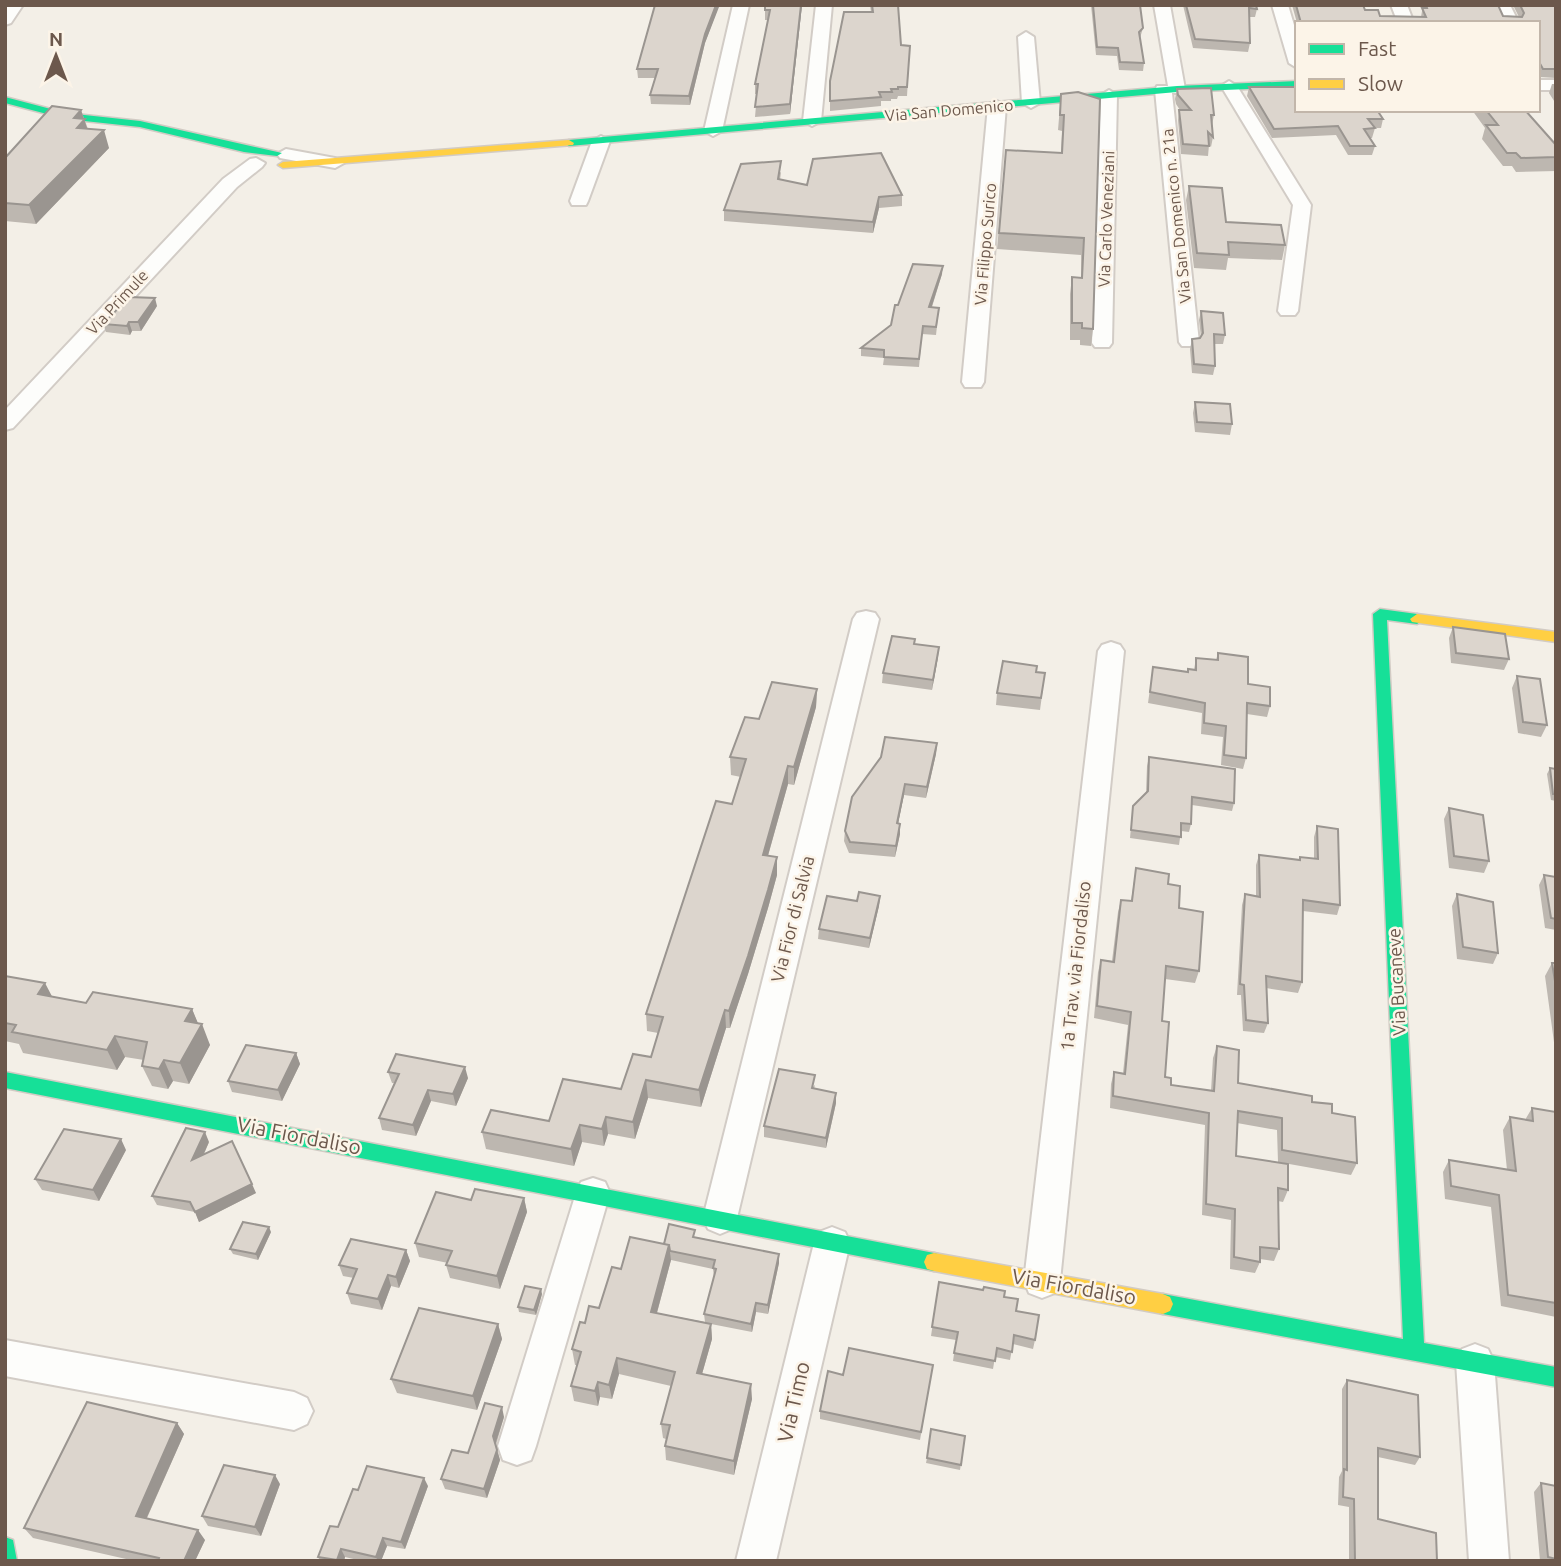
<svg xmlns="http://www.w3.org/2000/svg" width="1561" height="1566" font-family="Ubuntu,sans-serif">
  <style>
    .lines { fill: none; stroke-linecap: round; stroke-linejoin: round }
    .street-casing { stroke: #d2ccc6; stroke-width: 4 }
    .fast-casing { stroke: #d2cbc4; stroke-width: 3 }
    .slow-casing { stroke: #d2cbc4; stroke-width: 3 }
    .street { fill: #fdfdfb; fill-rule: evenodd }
    .fast { fill: #16e098; fill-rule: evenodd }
    .slow { fill: #ffcf43; fill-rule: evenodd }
    .wall { fill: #bdb7b0; fill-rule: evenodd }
    .shaded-wall { fill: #9a9590 }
    .building { fill: #dcd5cd; stroke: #9a9590; stroke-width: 2 }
    .labels { text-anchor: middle; stroke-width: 5; stroke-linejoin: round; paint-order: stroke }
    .far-street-label { font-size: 16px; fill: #6c584c; stroke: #fcf4e8 }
    .street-label { font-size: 18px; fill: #6c584c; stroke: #fcf4e8 }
    .near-street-label { font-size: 21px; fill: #6c584c; stroke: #fcf4e8 }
  </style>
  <rect width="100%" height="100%" fill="#f3efe7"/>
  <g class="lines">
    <defs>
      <path id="street" d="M7,5H23L11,23L5,25Z
        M733,5H749L722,131L713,136L704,131Z
        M816,5H832L821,121L812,126L803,121Z
        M1154,5H1170L1185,89L1183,93H1172L1199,342L1196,346H1182L1179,342L1155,90L1157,86H1168Z
        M1272,5H1288L1297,35V68L1289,63Z
        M1391,5H1407L1414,23H1398Z
        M1494,5H1510L1519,23H1503Z
        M1026,32L1034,37L1040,103L1031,108L1022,103L1018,37Z
        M1538,80H1556V90H1538Z
        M1229,81L1237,86L1311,205L1298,311L1295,315H1281L1278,311L1293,205L1221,86Z
        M1109,90L1117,95L1112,343L1109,347H1095L1092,343L1101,95Z
        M997,101L1006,106L984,382L981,387H965L962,382L988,106Z
        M601,136L610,141L588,201L586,205H572L570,201L592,141Z
        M286,149L335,158L344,163L335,168L280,158L277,154Z
        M256,158L265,163L262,167L237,187L13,428L5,430V410L223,179L250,159Z
        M866,611L875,613L879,619L737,1218L732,1229L720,1234L708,1229L703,1218L853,619L857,613Z
        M1111,642L1120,645L1124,651L1060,1281L1055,1293L1042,1298L1029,1293L1024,1281L1098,651L1102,645Z
        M593,1178L605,1182L610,1193L536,1446L531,1460L517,1465L503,1460L498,1446L576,1193L581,1182Z
        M832,1227L845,1232L850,1243L776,1561H736L814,1243L819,1232Z
        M5,1340L294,1392L307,1398L313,1411L307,1424L294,1430L5,1376Z
        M1475,1344L1488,1349L1494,1362L1509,1561H1469L1456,1362L1462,1349Z"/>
      <path id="fast" d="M1297,81V87L1177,92L569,146L564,143L569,140L1177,86Z
        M5,97L66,113L140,121L282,153L277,156L244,152L140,127L66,119L5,103Z
        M1380,609L1417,614L1424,619L1417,624L1387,620L1424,1343L1556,1367V1387L1163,1314L1156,1311L1153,1304L1156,1297L1163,1294L1403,1339L1373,614Z
        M5,1072L934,1253L941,1255L944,1262L941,1269L934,1271L5,1088Z
        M5,1537L13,1540L17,1561H5Z"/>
      <path id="slow" d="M569,140L574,143L573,145L283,168L278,165L283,162Z
        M1417,614L1556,632V642L1412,622L1410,619Z
        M934,1253L1163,1294L1170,1297L1173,1304L1170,1311L1163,1314L934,1271L927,1269L924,1262L927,1255Z"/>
    </defs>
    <use href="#street" class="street-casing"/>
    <use href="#fast" class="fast-casing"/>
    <use href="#slow" class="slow-casing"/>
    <use href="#street" class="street"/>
    <use href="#fast" class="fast"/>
    <use href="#slow" class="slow"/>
  </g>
  <path class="wall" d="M655,5H719L705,43L690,105L651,104L650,95L655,78H638L637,69Z
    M765,5H802L790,114L755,117L757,94H755V84L768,20H765Z
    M870,5H898L901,45L910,46L907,96H898L897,99H891V101H881V106L830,111V81L871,12Z
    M1091,5H1140L1143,28L1140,38L1144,63L1143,71L1119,70L1117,56L1096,55Z
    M1183,5H1256L1257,9L1255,17H1249L1250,43L1248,52L1193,48Z
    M1292,5H1363L1365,10L1380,16L1421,17L1423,5H1498L1503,16L1519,17L1513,5H1556V78L1540,77L1538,74V23H1297Z
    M1552,84H1556V104L1549,93Z
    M1249,87L1383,119L1381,128H1375L1372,138H1370L1375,146L1372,155H1348L1336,135L1272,138L1247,96Z
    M1177,89L1214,115L1212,125L1213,137L1211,147L1209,145L1208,156L1181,154L1178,120L1179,110H1180L1176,104L1175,99Z
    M1078,92L1093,329L1091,346L1080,345V340H1070V294L1072,277L1081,278V255L997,249L1006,150L1061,153L1062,131L1058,130L1061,94Z
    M81,110L88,129L109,148L36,224L5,221V158Z
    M1472,110H1525L1556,145V171L1516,172L1512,166H1503L1482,139L1485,128Z
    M781,172L780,180L807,185L902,195V206L879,208L873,233L724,221V210Z
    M1189,186L1226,222L1285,245L1282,260L1228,258L1226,270L1194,268L1186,200Z
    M942,274L932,307L939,308L936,335L922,334L919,367L883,365L884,358L861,356V348L891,325L898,305Z
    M157,306L141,331H132L130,335L106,332L103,324Z
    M1201,311L1225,335L1223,344H1214L1215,366L1213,375L1192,373L1190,349L1192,339L1200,338L1201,337L1199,320Z
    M1195,402L1232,424L1230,435L1195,432L1193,413Z
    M1453,627L1509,659L1504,670L1451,663L1449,638Z
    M915,639V644L938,657L932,690L882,683L883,673Z
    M1218,653L1270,706L1267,717L1247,714L1246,758L1243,769L1221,765L1223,737L1201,734L1202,713L1148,703L1153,667L1188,672V669L1194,670L1196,658L1216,660Z
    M1036,672L1045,673L1040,710L996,705L997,693Z
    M1517,676L1547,725L1541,737L1518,733L1512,688Z
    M817,689L816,707L794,785L788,784L768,856L777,875L768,908L748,974L730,1028H726L701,1107L648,1098L635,1139L608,1134L604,1146L582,1142L574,1166L486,1149L482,1132L549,1121L621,1089L651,1057L658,1033L647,1031L646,1014L732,804L741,777L731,775L730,757L759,719Z
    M937,743L936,754L926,798L904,795L898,823L900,824V834L895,857L849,853L844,841L845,831Z
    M1149,757L1234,803L1232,811L1192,805L1191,824L1189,832L1181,831L1179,845L1130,838L1133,806L1146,793L1147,766Z
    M1550,768L1556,769V801L1551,800L1547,774Z
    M1449,808L1489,861L1484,873L1449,868L1444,819Z
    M1317,826L1340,905L1337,915L1303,911L1302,982L1298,993L1266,988L1268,1023L1264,1033L1243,1031L1241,995H1237L1242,905L1245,894L1256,896V865L1259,855L1299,860L1300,857L1314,859V837Z
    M1136,868L1168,884L1179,908L1199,971L1195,983L1165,979L1162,1021L1165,1077L1171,1085L1211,1091L1213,1058L1217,1046L1238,1083L1312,1102L1332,1113L1357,1163L1351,1175L1278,1162L1277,1130L1237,1123L1236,1156L1288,1190L1283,1202L1278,1201L1279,1249L1274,1261L1260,1259V1262L1255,1273L1230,1269L1231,1220L1202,1215L1205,1125L1110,1108L1111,1084L1114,1072L1123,1073L1128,1025L1094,1018L1098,972L1101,960L1112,961L1118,912L1121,900L1131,901Z
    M1544,875L1556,877V930L1545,928L1539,885Z
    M1457,894L1498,953L1493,964L1457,959L1452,906Z
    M880,896L879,906L869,948L818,939L819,929Z
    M1552,963H1556V1057L1545,976Z
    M5,976L52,997L86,1003L192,1009L198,1024L210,1045L189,1084L173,1081L168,1089L152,1086L142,1066L144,1060L125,1057L117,1070L23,1053L19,1044L5,1041Z
    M296,1053L300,1064L282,1101L232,1092L228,1081Z
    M388,1072L468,1078L456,1106L431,1101L416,1136L382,1130L379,1118L394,1083H392Z
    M815,1085L814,1089L836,1103L826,1148L764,1137V1126Z
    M1532,1108L1556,1112V1317L1501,1306L1491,1207L1445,1199L1443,1172L1449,1160L1507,1170L1503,1130L1510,1117L1525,1120Z
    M209,1142L204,1154L256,1193L199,1222L195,1212L157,1205L152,1196Z
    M126,1150L99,1201L42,1190L35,1179Z
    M524,1198L527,1212L500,1289L450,1278L446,1265L448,1263L419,1257L415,1243L471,1200Z
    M271,1232L258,1260L233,1254L230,1249Z
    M696,1237L779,1254V1263L768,1314L756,1312L752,1332L711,1324L712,1339L702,1374L752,1399L734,1475L666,1460L665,1446L666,1439L663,1438L661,1424L671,1386L619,1374L612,1399L600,1397L598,1406L574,1401L571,1386L577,1365H575L572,1349L585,1323L599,1308L621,1269L664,1244ZM671,1260L713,1269L714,1277L704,1314L705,1322L657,1313Z
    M406,1250L410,1261L399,1288L391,1286L382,1310L351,1304L347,1293L354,1278L343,1276L339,1265Z
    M939,1282L1004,1297L1016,1311L1035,1340L1033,1349L1013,1344L1010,1360L995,1357L993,1369L953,1361L956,1340L931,1336Z
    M542,1294L536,1315L519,1312L518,1307Z
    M498,1324L502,1339L477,1410L397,1393L391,1379Z
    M933,1365L920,1440L820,1419V1411L843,1375Z
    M1347,1380L1420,1457L1415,1465L1378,1457V1519L1437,1561H1349V1507L1338,1505L1339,1477L1342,1471V1389Z
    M504,1417L496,1445L500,1460L487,1498L445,1489L441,1479Z
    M177,1423L184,1434L147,1518L205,1540L195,1561H135L33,1538L24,1528Z
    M965,1436L960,1470L926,1463L927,1458Z
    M1541,1483L1556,1486V1561H1540L1534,1492Z
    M280,1484L261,1536L208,1526L202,1516Z
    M428,1486L405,1549L387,1546L381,1561H362L345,1557L344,1561H320L318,1557L338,1527L358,1490Z"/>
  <path class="shaded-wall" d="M716,5H719V7L705,43L690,105L689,96L705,34Z
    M801,5H802L790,114V104Z
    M81,110L90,137L82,146L74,118Z
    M104,130L109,148L36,224L29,205Z
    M879,197V208L873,233V222Z
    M943,266L942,274L929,315V307Z
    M155,298L157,306L141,331L138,322Z
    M129,322L132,331L130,335L127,326Z
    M939,647L938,657L932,690L933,680Z
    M817,689L816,707L794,785V767Z
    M937,743L936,754L926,798L927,787Z
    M788,766V784L763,873V855Z
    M905,784L904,795L896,834L897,823Z
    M900,824V834L895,857L896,846Z
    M777,857V875L768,908L748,974L730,1028L729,1011Z
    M880,896L879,906L869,948L870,938Z
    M45,983L56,1004L38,994Z
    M192,1009L200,1028L202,1024L210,1045L189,1084L180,1063L185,1021Z
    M725,1010L726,1028L701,1107L699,1090Z
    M115,1036L125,1057L117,1070L107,1050Z
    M296,1053L300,1064L282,1101L278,1090Z
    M164,1060L173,1081L168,1089L159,1069Z
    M465,1067L468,1078L456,1106L453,1094Z
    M646,1080L648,1098L635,1139L633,1122Z
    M428,1090L431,1101L416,1136L413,1125Z
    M836,1093V1103L826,1148V1138Z
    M606,1117L608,1134L604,1146L602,1129Z
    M580,1125L582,1142L574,1166L571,1149Z
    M205,1132L209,1142L197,1169L192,1160Z
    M121,1139L126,1150L99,1201L93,1190Z
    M252,1184L256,1193L199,1222L195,1212Z
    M524,1198L527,1212L500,1289L497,1276Z
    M269,1227L271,1232L258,1260L256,1254Z
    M669,1245L671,1260L653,1327L651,1312Z
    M406,1250L410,1261L399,1288L396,1277Z
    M779,1254V1263L768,1314V1305Z
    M388,1275L391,1286L382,1310L378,1299Z
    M541,1289L542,1294L536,1315L534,1310Z
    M756,1303V1312L752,1332L751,1324Z
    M498,1324L502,1339L477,1410L473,1396Z
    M711,1324L712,1339L698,1388L697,1373Z
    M617,1358L619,1374L612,1399L609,1385Z
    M598,1382L600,1397L598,1406L595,1391Z
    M751,1384L752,1399L734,1475V1461Z
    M502,1407L504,1417L495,1445L493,1436Z
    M177,1423L184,1434L143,1526L136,1516Z
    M497,1450L500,1460L487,1498L484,1489Z
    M275,1475L280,1484L261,1536L255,1527Z
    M424,1478L428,1486L405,1549L401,1542Z
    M198,1530L205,1540L195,1561H184Z
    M383,1538L387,1546L381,1561H378L376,1557Z
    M341,1549L345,1557L344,1561H337Z"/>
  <path class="building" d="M655,5H716L705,34L689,96L650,95L658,69H637Z
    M765,5H801L790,104L755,107L758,84H755L770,10H765Z
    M872,5H898L901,45L910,46L907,87H898V89H891L892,92H879L881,97L830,101V81L844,12H873Z
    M1093,5H1140L1143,28L1139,32L1144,63L1120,62L1118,48L1097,47Z
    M1186,5H1256L1257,9L1249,8L1250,43L1195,39Z
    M1296,5H1363L1365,10H1378L1380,16L1426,17L1422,8H1427L1426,5H1498L1503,16L1522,17L1524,13L1520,5H1556V69H1543L1538,60V23H1301Z
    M1249,87H1297V110H1377L1383,119H1368L1375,128L1364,129L1375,146H1350L1338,126L1274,129Z
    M1211,88L1214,115H1211L1213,137L1208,132L1209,146L1183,144L1179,110H1191L1178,95L1177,89Z
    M1078,92L1100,99L1093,329L1082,328V323H1072V277L1082,278L1084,238L999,233L1006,150L1062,153L1064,115H1060L1061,94Z
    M52,106L81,110L74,118L85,119L77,128L104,130L29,205L5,203V158Z
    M1486,110H1525L1556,145V157L1521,158L1516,153H1507L1486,125H1498Z
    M881,153L902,195L879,197L873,222L724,210L741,164L781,161L778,179L807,185L813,159Z
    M1189,186L1222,188L1226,222L1281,225L1285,245L1228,242L1229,255L1197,253Z
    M913,264L943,266L929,307L939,308L936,327L923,326L919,359L884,357V350L861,348L891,325L895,305H898Z
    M129,297L155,298L138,322H129L127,326L103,324Z
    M1201,311L1223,313L1225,335L1214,334L1215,366L1194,364L1192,339L1200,338L1203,333Z
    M1195,402L1230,404L1232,424L1197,422Z
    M1453,627L1505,634L1509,659L1456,653Z
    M892,636L915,639L914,644L939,647L933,680L883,673Z
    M1218,653L1248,657V684L1270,687V706L1247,703L1246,758L1224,755L1226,726L1204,723L1205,703L1150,692L1153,667L1188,672V669L1196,670V658L1218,660Z
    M1003,661L1037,666L1036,672L1045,673L1041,698L997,693Z
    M1517,676L1540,679L1547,725L1523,722Z
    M772,682L817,689L794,767L788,766L763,855L777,857L768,890L748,956L729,1011L725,1010L699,1090L646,1080L633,1122L606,1117L602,1129L580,1125L571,1149L482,1132L491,1110L549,1121L563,1079L621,1089L633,1054L651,1057L663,1017L646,1014L716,801L732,804L746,759L730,757L745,717L759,719Z
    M885,737L937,743L927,787L905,784L897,823L900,824L896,846L850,842L845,831L852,797L881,757Z
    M1149,757L1235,769L1234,803L1192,797L1191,824L1181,823V837L1131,830L1133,806L1148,791Z
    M1550,768L1556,769V794H1553Z
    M1449,808L1483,815L1489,861L1454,856Z
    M1317,826L1338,829L1340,905L1303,900L1302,982L1266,976L1268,1023L1246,1020L1244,985L1240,984L1245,894L1260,897L1259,855L1300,860V857L1318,859Z
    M1136,868L1169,874L1168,884L1180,886L1179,908L1203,912L1199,971L1166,966L1162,1021L1169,1022L1165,1077L1171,1078V1085L1214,1091L1217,1046L1239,1050L1238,1083L1312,1096V1102L1332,1104V1113L1355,1117L1357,1163L1282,1150V1118L1238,1111L1236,1156L1288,1164V1190L1278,1188L1279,1249L1260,1247V1262L1234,1257L1235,1209L1206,1204L1209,1113L1113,1096L1114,1072L1125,1074L1131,1012L1097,1006L1101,960L1114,962L1121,900L1132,901Z
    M1544,875L1556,877V919L1551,918Z
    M859,892L880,896L870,938L819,929L827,896L857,901Z
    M1457,894L1493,902L1498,953L1463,947Z
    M1552,963H1556V987Z
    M5,976L45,983L38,994L86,1003L93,992L192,1009L185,1021L202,1024L180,1063L164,1060L159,1069L142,1066L147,1042L115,1036L107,1050L12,1032L16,1025L5,1023Z
    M246,1045L296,1053L278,1090L228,1081Z
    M396,1054L465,1067L453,1094L428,1090L413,1125L379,1118L399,1074L388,1072Z
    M779,1069L815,1075L812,1088L836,1093L826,1138L764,1126Z
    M1532,1108L1556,1112V1303L1508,1295L1499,1195L1451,1186L1449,1160L1516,1171L1510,1117L1533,1121Z
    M186,1128L205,1132L192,1160L232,1141L252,1184L195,1212L190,1202L152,1196Z
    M64,1129L121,1139L93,1190L35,1179Z
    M475,1189L524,1198L497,1276L446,1265L452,1251L415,1243L436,1192L471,1200Z
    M243,1222L269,1227L256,1254L230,1249Z
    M669,1224L695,1230L693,1237L779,1254L768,1305L756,1303L751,1324L704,1314L716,1269L713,1268L715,1260L670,1251L669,1245L664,1244Z
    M630,1237L669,1245L651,1312L711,1324L697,1373L751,1384L734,1461L665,1446L670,1425L661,1424L675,1372L617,1358L609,1385L598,1382L595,1391L571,1386L581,1352L572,1349L580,1322L585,1323L589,1306L599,1308L612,1267L621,1269Z
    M351,1239L406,1250L396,1277L388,1275L378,1299L347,1293L357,1269L339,1265Z
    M939,1282L983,1290L984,1287L1005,1291L1004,1297L1018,1299L1016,1311L1039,1315L1035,1340L1014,1335L1012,1352L997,1348L995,1361L954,1353L958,1332L932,1327Z
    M525,1286L541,1289L534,1310L518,1307Z
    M419,1308L498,1324L473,1396L391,1379Z
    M849,1348L933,1365L921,1432L820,1411L828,1371L843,1375Z
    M1347,1380L1418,1395L1420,1457L1378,1448V1519L1436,1533L1437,1561H1355L1354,1499L1343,1497L1344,1469L1347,1470Z
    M87,1402L177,1423L136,1516L198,1530L184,1561H158L159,1558L24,1528Z
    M485,1403L502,1407L493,1436L497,1450L484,1489L441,1479L452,1450L468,1453Z
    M931,1429L965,1436L961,1465L927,1458Z
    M224,1465L275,1475L255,1527L202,1516Z
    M367,1466L424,1478L401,1542L383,1538L376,1557L341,1549L337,1560L318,1557L330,1526L338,1527L353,1489L358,1490Z
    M1541,1483L1556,1486V1559L1548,1557Z"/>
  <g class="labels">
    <g class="far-street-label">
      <text transform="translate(949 110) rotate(-5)" y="6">Via San Domenico</text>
      <text transform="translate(1176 216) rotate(-96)" y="6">Via San Domenico n. 21a</text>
      <text transform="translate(1106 219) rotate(-88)" y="6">Via Carlo Veneziani</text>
      <text transform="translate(985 244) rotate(-85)" y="6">Via Filippo Surico</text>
      <text transform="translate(117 302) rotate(-47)" y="6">Via Primule</text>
    </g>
    <g class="street-label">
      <text transform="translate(793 919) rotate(-76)" y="6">Via Fior di Salvia</text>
      <text transform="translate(1076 966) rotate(-84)" y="6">1a Trav. via Fiordaliso</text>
      <text transform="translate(1397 982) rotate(-93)" y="6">Via Bucaneve</text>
    </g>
    <g class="near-street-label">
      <text transform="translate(299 1136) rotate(11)" y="7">Via Fiordaliso</text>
      <text transform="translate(1074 1287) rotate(10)" y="7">Via Fiordaliso</text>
      <text transform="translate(794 1402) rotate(-77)" y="7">Via Timo</text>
    </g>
  </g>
  <rect width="1561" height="1566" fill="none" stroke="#6c584c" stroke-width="14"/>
  <rect x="1295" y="21" width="245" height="91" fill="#fcf4e8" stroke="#c2b6aa" stroke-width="2"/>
  <rect x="1309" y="44" width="35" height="10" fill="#16e098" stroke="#c2b6aa" stroke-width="2"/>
  <text x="1358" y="56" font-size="21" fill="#6c584c">Fast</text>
  <rect x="1309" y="79" width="35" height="10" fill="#ffcf43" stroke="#c2b6aa" stroke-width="2"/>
  <text x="1358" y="91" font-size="21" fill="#6c584c">Slow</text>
  <g transform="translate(56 56)" stroke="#fcf4e8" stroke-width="5" paint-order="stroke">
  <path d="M0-5L12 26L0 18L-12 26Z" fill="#6c584c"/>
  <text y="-10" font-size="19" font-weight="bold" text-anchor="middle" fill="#6c584c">N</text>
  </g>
</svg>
